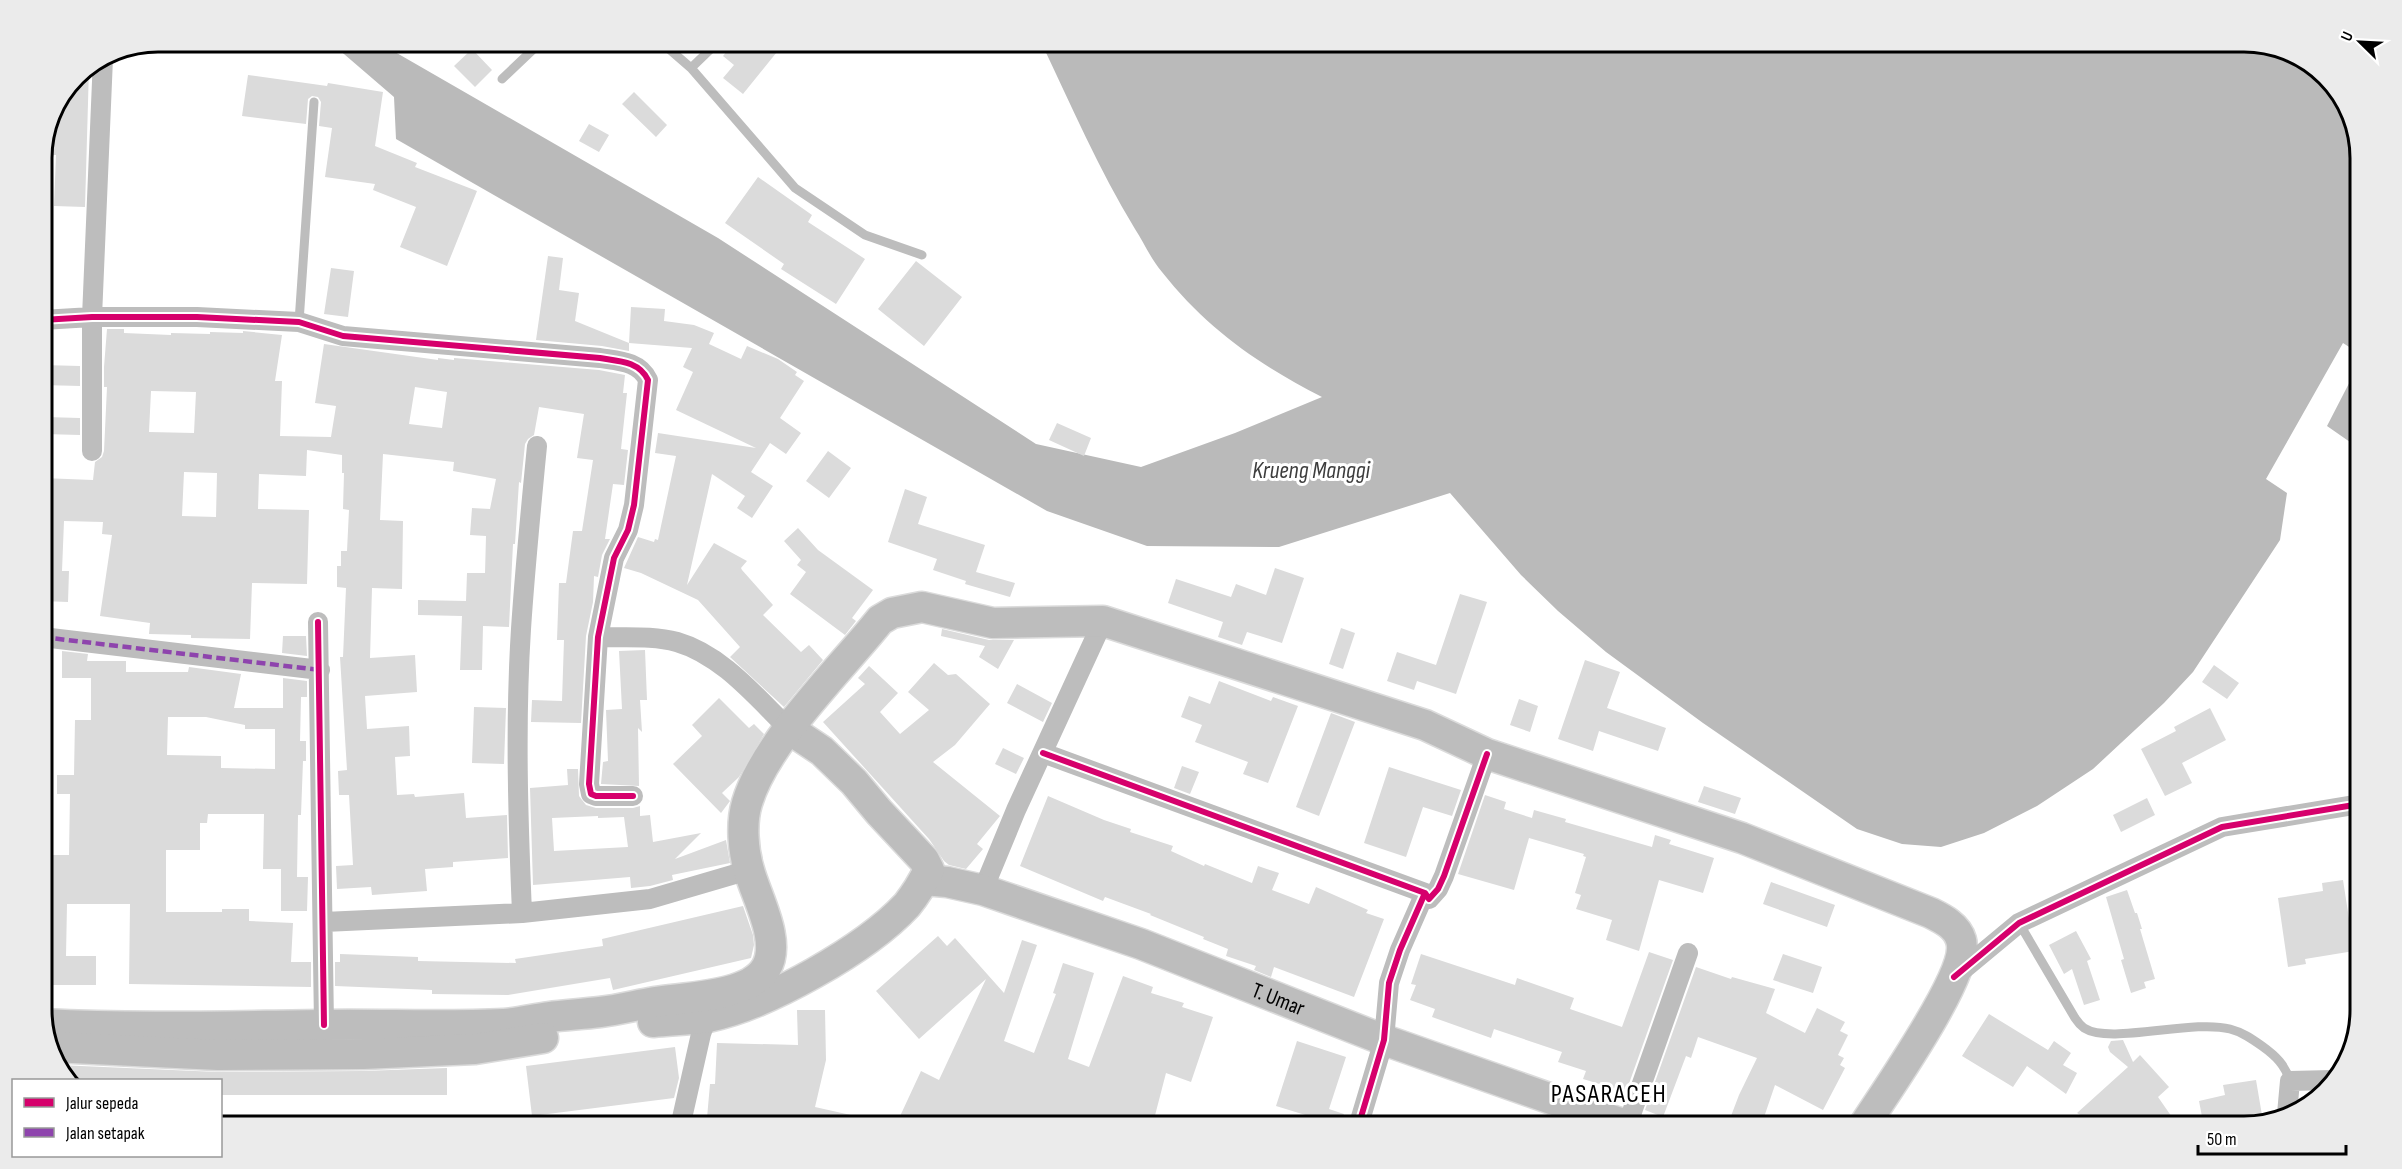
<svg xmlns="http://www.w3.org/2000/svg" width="2402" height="1169" font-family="'Sofia Sans Condensed',sans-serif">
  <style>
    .water { fill: #bababa }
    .building { fill: #dbdbdb; fill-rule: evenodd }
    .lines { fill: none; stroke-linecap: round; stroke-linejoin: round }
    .primary-casing { stroke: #dbdbdb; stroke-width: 33 }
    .lane { stroke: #bdbdbd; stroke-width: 9 }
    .street { stroke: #bdbdbd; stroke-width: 20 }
    .primary { stroke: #bdbdbd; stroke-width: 30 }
    .quiet { stroke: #8e44ad; stroke-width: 4.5; stroke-dasharray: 9 4.5; stroke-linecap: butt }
    .cycleway-casing { stroke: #fff; stroke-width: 10 }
    .cycleway { stroke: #d6006c; stroke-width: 6 }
    .labels { text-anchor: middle; stroke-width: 6; stroke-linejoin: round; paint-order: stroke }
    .street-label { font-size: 22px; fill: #000; stroke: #fff }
    .water-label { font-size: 24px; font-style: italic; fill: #3d3d3d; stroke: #fff }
    .quarter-label { font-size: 26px; letter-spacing: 1.5px; fill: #000; stroke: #fff }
    .rim { fill: none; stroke: #000; stroke-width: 3 }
  </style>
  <rect width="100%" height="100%" fill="#fff"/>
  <path class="water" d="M330,42H388L395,52L718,238L1036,444L1141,467L1235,433L1322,397C1258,364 1207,329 1162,272C1151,259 1144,243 1135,229C1099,170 1071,105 1041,42H2243L2294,54L2340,94L2360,152V354L2343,343L2266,479L2287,493L2280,540L2193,672L2164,703L2093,769L2037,806L1984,833L1941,847L1902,844L1857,829L1703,723L1606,652L1558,611L1521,575L1450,493L1279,547L1147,546L1047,511L396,139L394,97Z
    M2360,362V449L2327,426Z"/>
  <path class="building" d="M734,42H785L743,94L723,78L734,65L723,56Z
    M472,49L492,70L475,87L454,66Z
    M89,68L85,207L54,206L56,155H51L52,137H47L51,114L76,76Z
    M248,75L327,86L328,83L383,92L375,146L417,163L415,167L477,191L447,266L400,247L416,207L373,190L375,184L325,177L332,128L319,126L321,102L318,97L312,96L308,99L306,124L242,116Z
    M634,92L667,125L656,137L622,104Z
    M589,124L609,135L599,152L579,141Z
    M758,177L812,215L808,222L865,259L836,304L781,269L784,264L725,223Z
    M548,256L563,258L559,290L579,293L575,321L629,343L631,307L665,309L664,321L694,325L714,333L709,344L741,359L747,346L778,359L797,372L795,375L804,381L780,418L801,433L786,454L770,443L751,472L773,486L752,518L737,508L745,496L712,474L687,585L714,543L747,561L741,568L742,570L773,605L763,615L801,652L809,645L823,660L784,707L730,657L740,647L698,600L641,573L624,568L638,537L654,542L655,539L658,540L676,456L655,453L658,433L756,448L676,410L693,372L683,367L692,348L629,343V351L602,346L536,340Z
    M916,261L962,297L924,346L878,309Z
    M331,268L354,271L348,317L324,314Z
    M107,329H124V333L171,335V333L210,334V332L243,333V331L282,335L275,381H282L280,436L331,437L336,406L315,403L324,344L438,360V358L454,360V358L599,370L625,375L623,393H627L621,449L628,450L624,485L613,484L605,539H610L602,555L598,577L594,576L593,602L586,636L581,723L531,722L532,700L562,701L564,640H557L559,583H566L573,531H582L593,460L577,458L584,414L539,407L534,435L528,439L525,444L521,483L519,482L515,544H513L512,564L509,627L483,626L482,670H460L462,616L418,615V600L466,601L467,573H485L486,536L470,535L472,508L490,509L496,479L453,471L454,462L383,454L380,520L403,521L402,589L372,588L370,658L415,655L417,692L365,696L367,729L409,726L410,756L395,757L397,795L414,794L415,797L464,793L466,818L507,815L508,858L453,862V867L425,869L427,891L372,895L371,887L337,889L336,866L353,865L349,795H339L338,771L347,770L340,657H343L346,588L337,587V566H341V551H347L349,510L343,509L344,473H342V455L307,450L306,476L259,474L258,509L309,510L307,584L252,583L250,639L191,638V635L149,634L150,623L100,616L112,535L102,534L103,522L64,521L62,571H69L68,602L42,601V478L93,480L95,462L102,457L104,451L107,387H104V367ZM415,387L447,392L442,428L409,424ZM151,391L196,392L194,433L149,432ZM184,472L217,473L216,517L182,516Z
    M42,365L80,366V386L42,385Z
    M45,417L80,418V435L44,434Z
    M1057,423L1091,438L1084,456L1049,440Z
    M828,451L851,468L829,498L806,481Z
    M905,489L927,497L918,524L985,545L976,572L1015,583L1010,597L965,584L966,581L933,570L937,559L888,542Z
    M798,528L818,550L873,590L852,618L856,621L845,635L790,594L806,572L797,565L801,560L784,541Z
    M1275,568L1304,578L1282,643L1247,632L1242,645L1218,637L1223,622L1168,603L1176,579L1231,597L1236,584L1266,595Z
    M1460,594L1487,602L1456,694L1417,681L1414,690L1387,681L1397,652L1436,665Z
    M1341,628L1355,633L1343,669L1329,664Z
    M942,629L989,640H1014L998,669L979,657L985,646L941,636Z
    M283,636H306L307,656L282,653Z
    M645,650L647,700H640L642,732L638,728L639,786L601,784L603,762L608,761L606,710L622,709L619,651Z
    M62,651L88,654L87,661H126V672H188L189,667L241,674L234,708H283V678L307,681V697H301L300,741H306V761H303L301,815H298L297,877H308L307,911H281V869H263L264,814H208L207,823H200V850H166V912H222V909H249V921L293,923L291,962H311V987L129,984L130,904H67L66,956H96V985H42L45,911H42V855H69L70,794H57V775H74L75,720H91V678H62ZM168,717H206L245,725V729H275V769L221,768V756L167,755Z
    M1585,660L1620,672L1607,708L1666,728L1658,751L1599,731L1593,751L1558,739Z
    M934,663L948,675L956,674L990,704L955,745L933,762L1000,816L977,844L983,849L966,869L949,865L944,861L929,839L823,722L865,684L858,678L869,666L898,693L880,712L900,734L929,710L908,692Z
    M2214,665L2239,683L2227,699L2202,682Z
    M1219,681L1271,701L1273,697L1298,706L1268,783L1243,774L1248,762L1195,742L1202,725L1181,717L1189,696L1210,704Z
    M1017,684L1052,703L1043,722L1007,703Z
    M719,698L749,728L754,724L764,734L739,777L722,793L730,801L721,813L673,764L702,736L692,725Z
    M1519,699L1538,706L1530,732L1510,725Z
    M474,707L506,708L504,764L472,763Z
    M2210,708L2226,740L2182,763L2192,783L2165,796L2141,749L2176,731L2174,727Z
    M1331,713L1355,722L1319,816L1296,807Z
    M1003,748L1024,758L1016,774L995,764Z
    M1182,766L1199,772L1190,794L1174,788Z
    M1389,767L1461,790L1452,816L1423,807L1406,857L1364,843Z
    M567,769H578L579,796L586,805L596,808H633L640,806V816L650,815L653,842L701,833L675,859L726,840L730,863L672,875L673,880L650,886L631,888L630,877L533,885L530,788L568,785ZM598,816V818L624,817L628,847L554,851L552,818Z
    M1704,786L1741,798L1735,814L1698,802Z
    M1485,795L1506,802L1504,809L1532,818L1534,810L1566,819L1565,822L1652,847L1655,835L1671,840L1669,844L1714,858L1703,893L1659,880L1639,951L1606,940L1612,920L1576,909L1581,895L1575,893L1586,857L1583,856L1584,854L1529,838L1514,890L1458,874Z
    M1048,796L1104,820L1131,829L1130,832L1173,846L1171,851L1204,866L1205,864L1252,883L1258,866L1279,873L1272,890L1309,904L1316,887L1368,910L1366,913L1384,919L1354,997L1274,967L1271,977L1254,970L1256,966L1226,956L1228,949L1203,939L1204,937L1150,915L1151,914L1105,897L1103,901L1020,866Z
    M2147,798L2155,815L2121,832L2113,815Z
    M2343,880L2354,951L2305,959L2306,964L2288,967L2278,898L2323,891L2322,883Z
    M1771,882L1835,905L1827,927L1763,904Z
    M2127,890L2135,913H2137L2142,929H2140L2155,979L2144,982L2146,988L2131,993L2121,960L2124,959L2106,897Z
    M743,906L753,935L754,945L751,958L613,990L610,978L508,995L432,994V990L335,986V962H340V954L418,957V961L516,963L515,959L603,946L602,939Z
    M2076,931L2091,959L2087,961L2100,1000L2084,1005L2072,969L2064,974L2049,945Z
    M938,936L947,946L955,938L1004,993L1022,940L1037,945L1004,1041L1034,1053L1056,994L1053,993L1063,963L1094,973L1068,1059L1089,1067L1123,976L1153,987L1151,993L1184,1003L1182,1007L1213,1017L1191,1082L1166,1073L1152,1127H951L939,1121L936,1127H895L921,1071L939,1080L986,979L919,1039L876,991Z
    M1649,952L1673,960L1626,1092L1583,1079L1586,1071L1558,1062L1562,1052L1494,1029L1491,1038L1432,1017L1435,1009L1410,1000L1416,985L1411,984L1421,954L1515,985L1517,978L1574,998L1570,1009L1622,1027Z
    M1783,954L1822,967L1813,993L1773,980Z
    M1696,967L1731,979L1732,977L1775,989L1766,1013L1805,1033L1817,1008L1845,1022L1840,1031L1848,1035L1838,1055L1844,1058L1840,1065L1845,1068L1823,1110L1775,1085L1761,1126L1731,1116L1739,1095L1757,1058L1698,1037L1691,1058L1686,1056L1663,1117L1645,1110Z
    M797,1010H825L826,1060L815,1107L873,1120V1127H785L786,1123L707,1118L710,1084H715L717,1043L798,1045Z
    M1989,1014L2048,1050L2054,1041L2071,1053L2063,1065L2077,1073L2066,1094L2027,1066L2013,1087L1962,1056Z
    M2123,1040L2133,1062L2140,1055L2169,1087L2158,1097L2174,1120L2163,1127H2101L2077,1113L2128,1067L2110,1052L2108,1047L2111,1041Z
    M1297,1041L1346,1057L1329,1109L1344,1114L1339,1127H1309L1312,1117L1276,1106Z
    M675,1047L679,1078L674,1098L532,1116L526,1066Z
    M58,1065L218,1072L363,1071L447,1068V1095H220V1080H68L62,1075Z
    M2256,1080L2263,1121L2243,1127H2230L2229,1122L2204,1127L2199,1101L2225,1095L2223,1085Z"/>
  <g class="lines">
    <defs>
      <g id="primary">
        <path id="s1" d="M924,880L947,882L983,890L1141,944L1384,1040L1631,1127"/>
        <path d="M653,1022C671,1020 690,1020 708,1017C767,1005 866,949 907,905C915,895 923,882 929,870L924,860L879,812L854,782L822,751L789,729"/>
        <path d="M44,1024C137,1029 229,1026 322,1025C383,1024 443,1027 504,1024C519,1023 534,1019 549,1017C566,1015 583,1014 600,1012C618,1010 637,1005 655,1002C686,997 749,997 766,968C782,941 756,897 749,870C743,850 741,823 747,803C765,742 840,670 880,620L892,613L922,607L993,623L1103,621L1425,725L1487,754L1742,838L1931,913C1943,919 1957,926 1961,940C1971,972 1884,1094 1863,1127"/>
        <path d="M52,1047L218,1055L363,1054L475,1049L543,1038"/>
      </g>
    </defs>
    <use href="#primary" class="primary-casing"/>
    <path class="lane" d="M661,42L691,68L795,188L865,235L922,255
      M691,68L718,42
      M502,79L541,42
      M299,322L314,102
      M2019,923L2075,1018C2077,1021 2080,1025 2084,1028C2110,1045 2192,1019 2230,1029C2242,1032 2252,1039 2262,1046C2276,1056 2285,1065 2290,1081"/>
    <path class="street" d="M42,320L92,317H197L299,322L343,336L600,358C618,361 639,361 648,380L634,505L628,530L614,558L598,637L589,784L591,794L596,796H633
      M92,451V317L103,58
      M318,622L324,1025
      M42,637L320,670
      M598,637C624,638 652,635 677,642C722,655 756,697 789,729
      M1043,753L1425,893
      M983,890L1016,810L1103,621
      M522,913C518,818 515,723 521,629C525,568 531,507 537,446
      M324,922L522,913L650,899L749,870
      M1954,977L2019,923L2222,827L2360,804
      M2287,1114L2290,1081L2332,1080
      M1627,1126L1688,953
      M680,1127L701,1034L707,1017
      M1358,1127L1384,1040L1389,983L1400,950L1425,893L1429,899L1438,889L1444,876L1487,754"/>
    <use href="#primary" class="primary"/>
    <path class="quiet" d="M42,637L320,670"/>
    <defs>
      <path id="cycleway" d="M42,320L92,317H197L299,322L343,336L600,358C618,361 639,361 648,380L634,505L628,530L614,558L598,637L589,784L591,794L596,796H633
        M318,622L324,1025
        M1043,753L1425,893
        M1954,977L2019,923L2222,827L2360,804
        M1358,1127L1384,1040L1389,983L1400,950L1425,893L1429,899L1438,889L1444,876L1487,754"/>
    </defs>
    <use href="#cycleway" class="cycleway-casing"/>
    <use href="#cycleway" class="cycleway"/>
  </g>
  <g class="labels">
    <g class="street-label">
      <text dy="8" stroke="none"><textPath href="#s1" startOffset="375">T. Umar</textPath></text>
    </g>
    <g class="water-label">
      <text x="1311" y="478">Krueng Manggi</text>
    </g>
    <g class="quarter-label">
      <text x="1609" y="1102">PASARACEH</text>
    </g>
  </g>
  <path d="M0 0H2402V1169H0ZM158 52H2244A106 106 0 0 1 2350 158V1010A106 106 0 0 1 2244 1116H158A106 106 0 0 1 52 1010V158A106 106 0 0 1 158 52Z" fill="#ebebeb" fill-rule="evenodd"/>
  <path class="rim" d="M158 52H2244A106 106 0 0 1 2350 158V1010A106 106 0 0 1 2244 1116H158A106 106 0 0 1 52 1010V158A106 106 0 0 1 158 52Z"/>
  <rect x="12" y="1079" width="210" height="78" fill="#ffffff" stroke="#999999" stroke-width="1.5"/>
  <rect x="24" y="1098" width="30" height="9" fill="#d6006c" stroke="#999999" stroke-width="1.5"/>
  <text x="66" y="1109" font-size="18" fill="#000000">Jalur sepeda</text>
  <rect x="24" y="1128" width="30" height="9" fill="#8e44ad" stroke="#999999" stroke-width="1.5"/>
  <text x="66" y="1139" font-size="18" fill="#000000">Jalan setapak</text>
  <g transform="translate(2360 42) rotate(294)" stroke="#ffffff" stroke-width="4.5" paint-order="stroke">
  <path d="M0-4.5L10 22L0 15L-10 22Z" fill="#000000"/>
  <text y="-9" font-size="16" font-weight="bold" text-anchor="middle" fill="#000000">U</text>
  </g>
  <path d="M2198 1145v9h148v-9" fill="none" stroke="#000000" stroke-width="3"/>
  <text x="2207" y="1145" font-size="18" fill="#000000" stroke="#ffffff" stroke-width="4.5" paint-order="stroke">50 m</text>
</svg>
